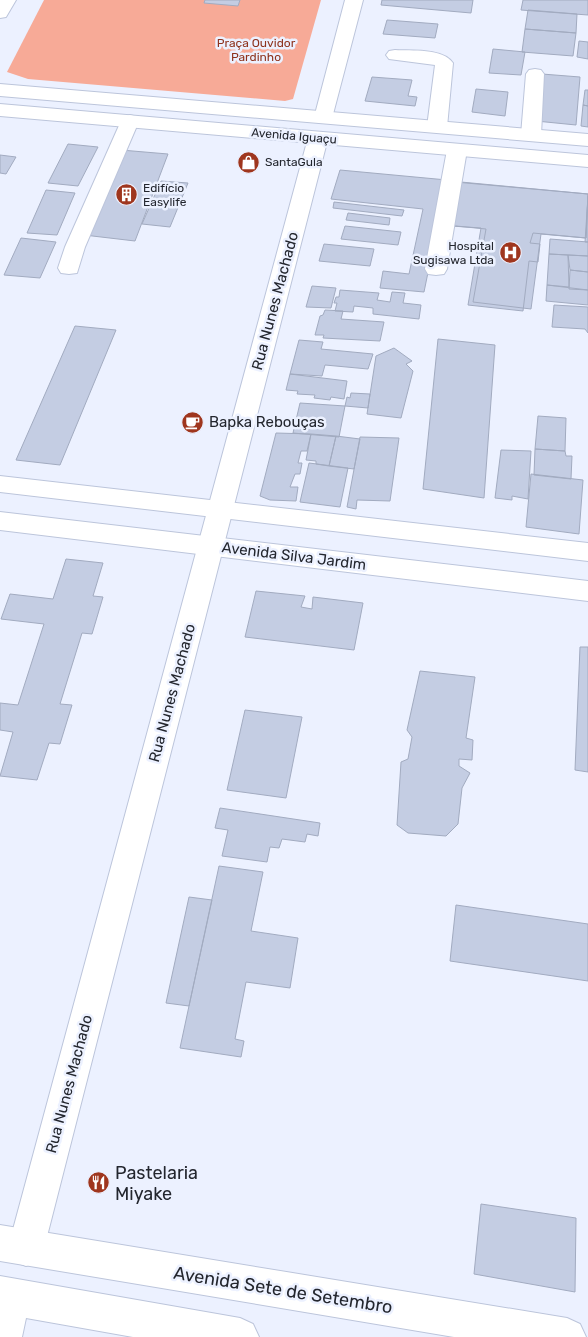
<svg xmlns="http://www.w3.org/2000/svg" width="588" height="1337" font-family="Rubik,sans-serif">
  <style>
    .green { fill: #f7aa97 }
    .building { fill: #c4cde3; stroke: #a2abc0 }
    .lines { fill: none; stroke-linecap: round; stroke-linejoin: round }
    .minor-casing { stroke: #bcc5db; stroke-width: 2 }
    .major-casing { stroke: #bcc5db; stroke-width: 2 }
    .minor { fill: #fff; fill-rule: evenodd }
    .major { fill: #fff; fill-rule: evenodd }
    .labels { text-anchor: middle; stroke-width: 5; stroke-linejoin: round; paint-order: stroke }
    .far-park-label { font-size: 12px; fill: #8e331e; stroke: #ecf1ff }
    .far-street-label { font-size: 12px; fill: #23262e; stroke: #ecf1ff }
    .far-poi-label { font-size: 12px; fill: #23262e; stroke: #ecf1ff; text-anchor: start }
    .street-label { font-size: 15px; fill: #23262e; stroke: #ecf1ff }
    .poi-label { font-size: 15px; fill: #23262e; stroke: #ecf1ff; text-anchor: start }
    .near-poi-label { font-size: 18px; fill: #23262e; stroke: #ecf1ff; text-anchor: start }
    .near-street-label { font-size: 18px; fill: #23262e; stroke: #ecf1ff }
  </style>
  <rect width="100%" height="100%" fill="#ecf1ff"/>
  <path class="green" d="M44,0H321L293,99L285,101L28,79L7,72Z"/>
  <path class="building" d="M205,0H240L238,6L204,3Z
    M382,0H473L471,13L381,5Z
    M523,0H588V15L521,10Z
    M528,10L577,14L576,33L525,29Z
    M387,20L438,24L435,38L383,34Z
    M525,29L576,33L573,56L522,52Z
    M579,41L588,42V59L577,57Z
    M493,49L525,52L521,75L489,73Z
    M542,74L580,77L576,125L536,121Z
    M372,77L412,80L408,96L417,97L415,106L365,101Z
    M476,89L508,92L505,116L472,112Z
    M585,90H588V106L583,105Z
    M583,105L588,106V127L581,126Z
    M68,144L98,147L78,186L48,183Z
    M121,150L168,154L135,241L84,235Z
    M0,155L16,157L6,174L0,173Z
    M340,170L447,180L424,292L380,288L383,271L409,274L423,209L331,199Z
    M161,181L188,183L170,227L142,224Z
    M455,182L588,194L586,238L541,234L531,309L473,302L486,229L446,225Z
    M461,182L588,194L586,238L533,233L530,243L540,244L538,262L529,261L523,311L468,305L481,228L451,226Z
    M46,190L75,193L57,235L27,233Z
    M588,196V242H585Z
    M334,202L404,210L402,216L333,208Z
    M348,213L390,218L389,225L346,220Z
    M345,226L401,232L398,245L341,239Z
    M21,238L56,242L40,278L4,275Z
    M550,239L588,242V256L549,254Z
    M324,244L374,249L370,266L319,261Z
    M549,254L568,255L569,287L547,285Z
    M568,255L588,256V272L570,270Z
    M570,270L588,272V290L569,289Z
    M547,285L588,290V305L546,301Z
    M312,286L336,288L331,308L306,307Z
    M340,290L379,293L377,300L390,302L392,292L405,293L403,303L421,305L419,319L373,314V308L354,306L353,312L335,311L337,303H334L336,297H339Z
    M554,305L588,307V333L585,329L552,327Z
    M325,310L343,311L341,319L384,322L380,341L323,338L324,335H315L320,316L323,315Z
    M75,326L116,330L60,465L16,460Z
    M438,339L495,345L484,498L423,489Z
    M299,340L323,342L321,349L373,354L368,369L325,365L322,376L290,374Z
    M394,348L412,361L406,364L413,371L401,418L367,414L376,356Z
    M290,374L347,381L344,399L331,397L330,400L314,398L315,395L297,394L298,391L286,390Z
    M351,393L370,394L368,408L345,406L347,397L350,398Z
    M300,403L345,406L339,437L293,433Z
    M538,416L566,418L565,451L535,449Z
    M276,433L311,434L307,451H301L298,463H302L300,474H295L290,487H298L296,501L270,500L260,496Z
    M311,434L336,436L329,466L316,464V461L306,460Z
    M336,436L360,439L354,469L329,466Z
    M360,437L399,438L390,501L357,500L356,509L347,507Z
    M535,449L565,451L566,456H572L571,479L534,475Z
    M501,450L531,451L528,499L512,496V500L495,498Z
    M309,463L348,468L340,507L300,502Z
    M531,474L583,480L579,534L526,527Z
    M66,559L103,563L93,596L103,597L92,634L82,633L60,704L72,705L60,744L49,743L37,780L0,776L13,732L0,730V703L18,705L44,624L1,619L10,594L53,599Z
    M256,591L305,596L301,607L312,609L313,597L363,603L354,650L245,637Z
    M580,647H588V772L575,770Z
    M420,671L475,677L466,738L473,740L472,760L459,759V766L470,773L462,788L458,824L446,836L408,833L397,825L401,762L408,759L412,737L407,730Z
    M245,710L302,717L286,798L227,790Z
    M220,808L320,823L318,836L307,834L305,842L282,839L279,848L270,847L267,862L222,856L228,830L215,828Z
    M219,866L263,872L251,931L298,938L290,988L246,982L235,1039L244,1041L241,1057L180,1048Z
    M189,897L212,900L189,1006L166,1003Z
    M456,905L588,924V981L450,961Z
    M481,1204L576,1218L575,1292L474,1274Z"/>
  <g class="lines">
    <defs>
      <path id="minor" d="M0,0H16L6,17L0,18Z
        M345,0H363L332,118L330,122H316L314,118Z
        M395,50C411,51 443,48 453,63L447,127L444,131H430L427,127L435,65L389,59L386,55L389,51Z
        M535,69L541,70L544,74L541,135L538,139H524L521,135L526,74L529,70Z
        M130,115L137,117L139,121L85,247L77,273L69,274L61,273L58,268L65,247L121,121L123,117Z
        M318,132L325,134L328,138L44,1248L39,1261L26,1266L13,1261L8,1248L308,138L311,134Z
        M457,144L464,146L467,150L447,269L444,274L436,275L428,274L425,269L447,150L450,146Z
        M0,1276L240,1318L253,1324L259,1337H133L26,1318L22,1337H0Z"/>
      <path id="major" d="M0,84L588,134V146L0,96Z
        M0,104L588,155V167L0,116Z
        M0,476L588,543V561L0,492Z
        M0,512L588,581V601L0,530Z
        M0,1225L567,1318L580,1324L586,1337H454L0,1261Z"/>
    </defs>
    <use href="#minor" class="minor-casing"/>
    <use href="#major" class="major-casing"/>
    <use href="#minor" class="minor"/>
    <use href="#major" class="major"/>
  </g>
  <defs>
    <symbol id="shop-disc" viewBox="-11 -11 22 22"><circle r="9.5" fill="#9f361e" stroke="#ecf1ff"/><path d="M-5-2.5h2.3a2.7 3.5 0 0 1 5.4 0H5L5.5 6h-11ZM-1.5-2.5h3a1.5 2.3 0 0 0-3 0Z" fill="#fff"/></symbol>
    <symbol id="building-disc" viewBox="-11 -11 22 22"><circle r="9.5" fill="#9f361e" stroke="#ecf1ff"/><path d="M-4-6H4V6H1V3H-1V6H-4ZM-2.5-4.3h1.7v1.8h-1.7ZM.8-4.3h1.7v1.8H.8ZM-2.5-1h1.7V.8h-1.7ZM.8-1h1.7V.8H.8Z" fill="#fff"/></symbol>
    <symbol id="hospital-disc" viewBox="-11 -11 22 22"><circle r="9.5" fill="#9f361e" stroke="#ecf1ff"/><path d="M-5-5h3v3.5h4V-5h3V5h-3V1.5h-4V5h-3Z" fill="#fff"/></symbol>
    <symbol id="cafe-disc" viewBox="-11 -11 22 22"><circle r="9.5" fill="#9f361e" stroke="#ecf1ff"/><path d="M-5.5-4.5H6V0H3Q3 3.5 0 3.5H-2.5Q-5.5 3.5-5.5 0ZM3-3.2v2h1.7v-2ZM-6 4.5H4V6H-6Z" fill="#fff"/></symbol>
    <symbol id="restaurant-disc" viewBox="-11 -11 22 22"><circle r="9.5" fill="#9f361e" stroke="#ecf1ff"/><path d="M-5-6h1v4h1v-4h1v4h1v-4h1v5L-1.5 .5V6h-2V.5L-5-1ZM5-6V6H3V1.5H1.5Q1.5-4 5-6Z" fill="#fff"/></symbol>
  </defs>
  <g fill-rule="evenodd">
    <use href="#shop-disc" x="236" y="150" width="25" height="25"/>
    <use href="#building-disc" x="114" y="182" width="25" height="25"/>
    <use href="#hospital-disc" x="498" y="240" width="25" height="25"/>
    <use href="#cafe-disc" x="180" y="410" width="25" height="25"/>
    <use href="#restaurant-disc" x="86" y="1170" width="25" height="25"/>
  </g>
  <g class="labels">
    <g class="far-park-label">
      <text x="256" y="47">Praça Ouvidor<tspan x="256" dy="14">Pardinho</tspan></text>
    </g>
    <g class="far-street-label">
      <text transform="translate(294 136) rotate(5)" y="4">Avenida Iguaçu</text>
    </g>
    <g class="far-poi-label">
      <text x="265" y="166">SantaGula</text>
      <text x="143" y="192">Edifício<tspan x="143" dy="14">Easylife</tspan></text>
      <text x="494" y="250" text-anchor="end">Hospital<tspan x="494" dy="14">Sugisawa Ltda</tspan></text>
    </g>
    <g class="street-label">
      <text transform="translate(275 301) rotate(-75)" y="5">Rua Nunes Machado</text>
      <text transform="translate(294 556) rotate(7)" y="5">Avenida Silva Jardim</text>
      <text transform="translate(172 693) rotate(-75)" y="5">Rua Nunes Machado</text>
      <text transform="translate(69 1084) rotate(-75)" y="5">Rua Nunes Machado</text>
    </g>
    <g class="poi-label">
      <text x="209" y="427">Bapka Rebouças</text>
    </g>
    <g class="near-poi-label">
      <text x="115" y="1179">Pastelaria<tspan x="115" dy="21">Miyake</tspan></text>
    </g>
    <g class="near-street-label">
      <text transform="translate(283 1290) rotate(9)" y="6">Avenida Sete de Setembro</text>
    </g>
  </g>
</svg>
